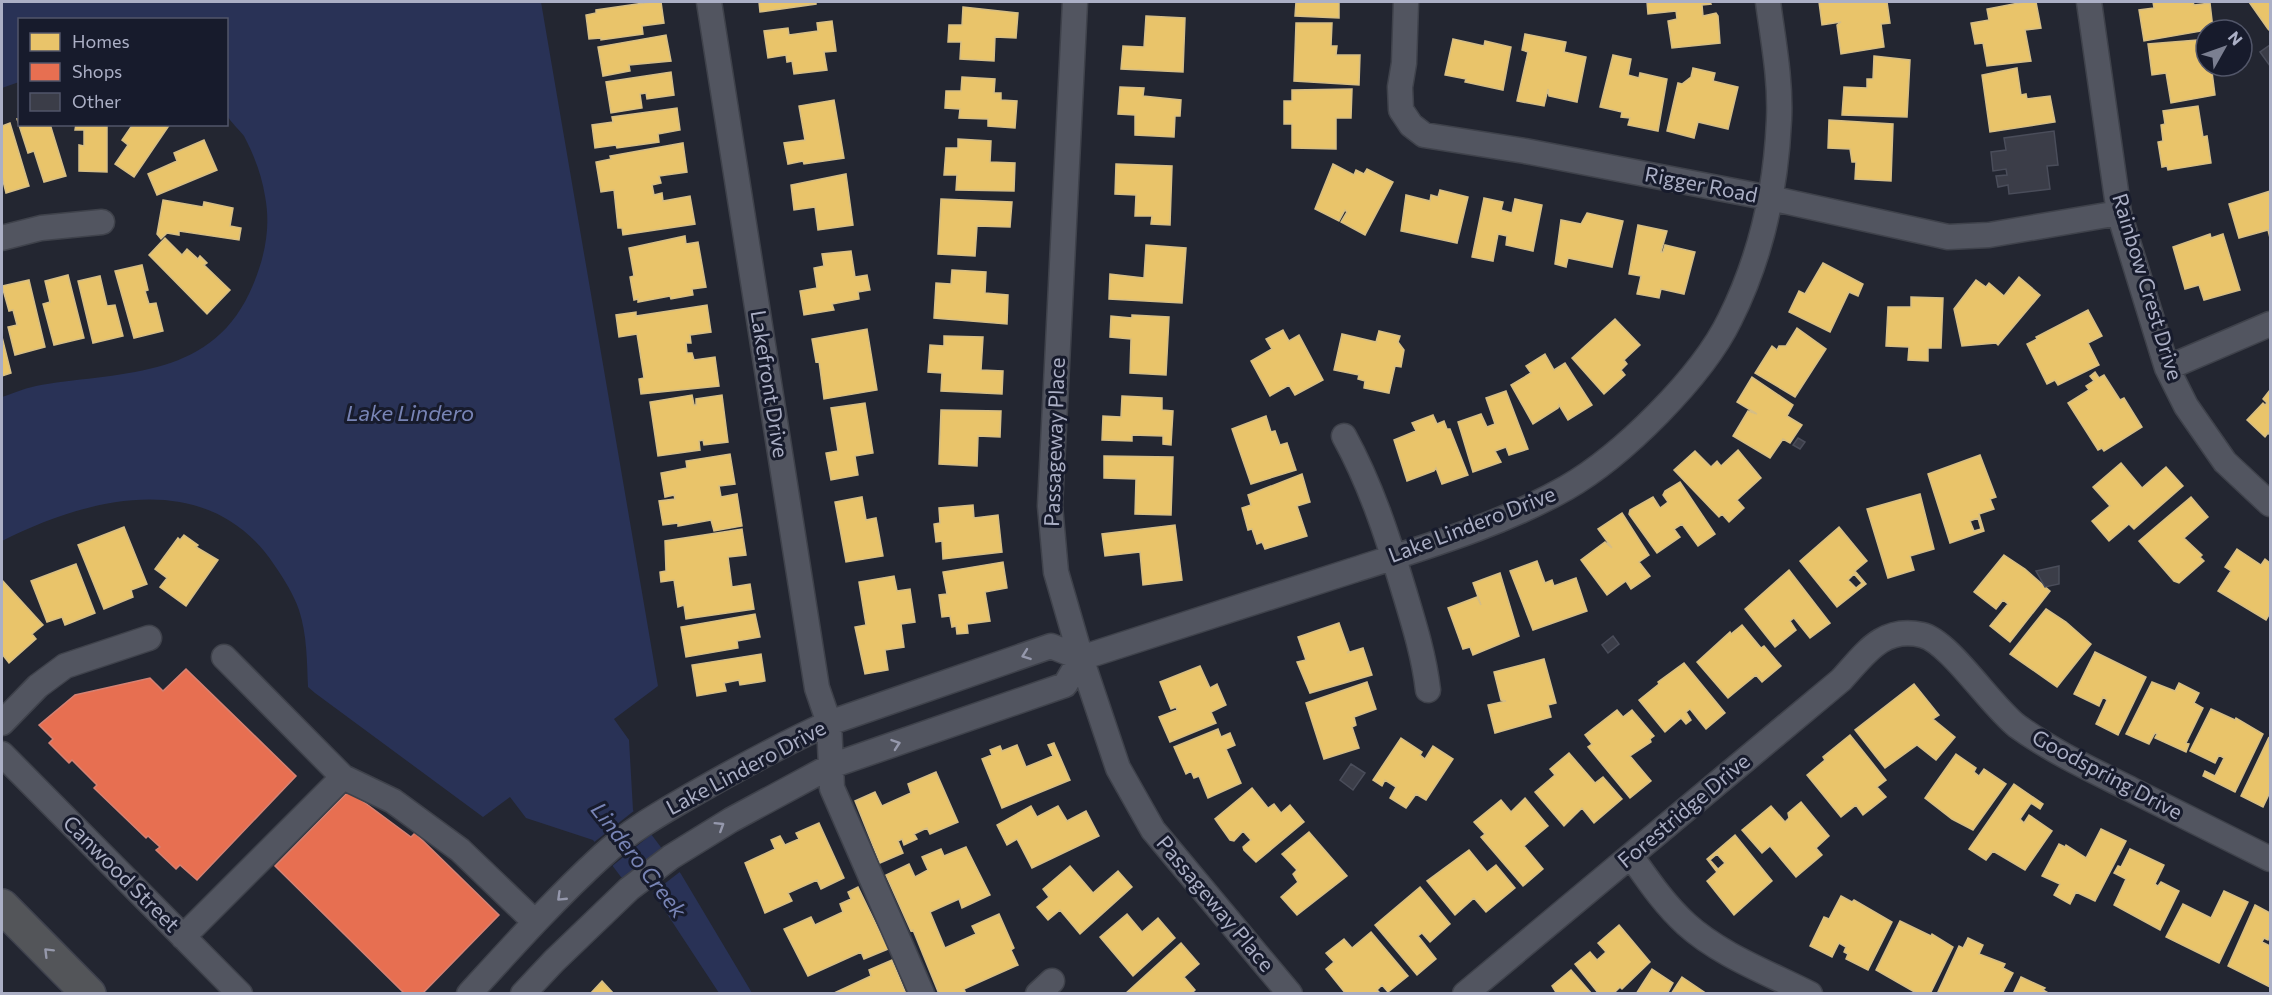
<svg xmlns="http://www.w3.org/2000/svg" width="2272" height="995" font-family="Commissioner,sans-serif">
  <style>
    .water { fill: #293256 }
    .pier { fill: #232631 }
    .homes { fill: #e9c46a; stroke: #d6be85; stroke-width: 1.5; fill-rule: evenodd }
    .shops { fill: #e76f51; stroke: #d58274; stroke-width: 1.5 }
    .building { fill: #3b3d48; stroke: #4a4d5a; stroke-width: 1.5 }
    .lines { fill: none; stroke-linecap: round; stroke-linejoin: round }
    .minor-casing { stroke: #3f424b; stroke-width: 27 }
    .highway-casing { stroke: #3f424e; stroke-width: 36 }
    .minor { stroke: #525560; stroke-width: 24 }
    .highway { stroke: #535559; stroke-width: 33 }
    .oneway { stroke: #9598ac }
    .oneway2 { stroke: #9598aa }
    .labels { text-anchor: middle; stroke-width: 6; stroke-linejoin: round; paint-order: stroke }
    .street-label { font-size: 21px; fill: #abafc5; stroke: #171b2c }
    .water-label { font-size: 22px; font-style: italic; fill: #7884b5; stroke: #171b2c }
  </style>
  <rect width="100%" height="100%" fill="#232631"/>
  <path class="water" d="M2,2H541L658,686L614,719L629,740L633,810L681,874L752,993H719L654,894L621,877L593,840L526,818L510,797L483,817L315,693L308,687C307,662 307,634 299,610C294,595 284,579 275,566C210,467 91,496 2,541V397C14,393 28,387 41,385C126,371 214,379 253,285C265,256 271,227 265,196C262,176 254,155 244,136C239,129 231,123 227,115C223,106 227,35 226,20H20L19,82L2,88Z"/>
  <path class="pier" d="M635,810L653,833L611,867L593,843Z
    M662,847L681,871L650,895L623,882L622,880Z"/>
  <path class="homes" d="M651,2H661L664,23L642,26L643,34L601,40V38L589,39L586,15L596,13V10Z
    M759,2H816V4L760,12Z
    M1296,2H1339V18L1295,16Z
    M1647,2H1710L1711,4L1702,5L1703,16L1716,13L1718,16L1720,43L1672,48L1668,21L1677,19L1676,11L1648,14Z
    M1819,2H1887L1890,23L1881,24L1884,47L1841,54L1837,25L1841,22L1822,25Z
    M2024,2H2036L2041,28L2025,30L2031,61L1987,66L1983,43L1975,44L1971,23L1989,20L1987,9Z
    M2153,2H2193L2194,5L2210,3L2213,29L2144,41L2139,10L2154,8Z
    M2249,2H2270V31L2268,29Z
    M963,7L1018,13L1016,38L995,37L994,61L960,59L961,42H948L949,25H962Z
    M1146,16L1185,18L1183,72L1121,69L1123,46L1144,47Z
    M832,21L836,51L824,52L827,70L794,74L792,61L787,62L786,55L768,58L764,31L788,28L789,35L818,31L817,23Z
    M1296,23H1332L1331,46H1337L1336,55H1360L1359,85L1294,81Z
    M1525,34L1566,42L1564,52L1586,57L1577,102L1549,96L1548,89L1544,106L1517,101L1528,52L1522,50Z
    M666,35L671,61L629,65L630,71L603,76L598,47Z
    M1453,39L1484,46L1485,41L1511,47L1503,90L1465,82L1466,79L1445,75Z
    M2197,40L2199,51L2206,50V66H2218V72H2212L2215,95L2171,103L2166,73L2152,75L2148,44Z
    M1613,55L1631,59L1628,75L1639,78L1640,73L1667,79L1658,131L1628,125L1630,118L1621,117L1622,112L1600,107Z
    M1874,56L1910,60L1907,117L1842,115L1844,87L1867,88V79H1873Z
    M1693,68L1715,73L1713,81L1738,87L1728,129L1698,122L1694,138L1667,131L1678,83L1682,84L1691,77Z
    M2017,68L2021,95L2026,94L2027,99L2050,96L2055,122L1990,132L1982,75Z
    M671,72L674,95L647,99L646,93L640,94L642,108L611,113L606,82Z
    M962,77L995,79L994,93H1001V100L1017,101L1015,128L988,126V119L959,118L960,109L945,108L946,91H961Z
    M1120,87L1144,88L1143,96L1181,100L1180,116H1175L1174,137L1135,135V115L1118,114Z
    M1352,89L1351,118H1336V149L1292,148V124H1284V101H1292V90Z
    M834,100L844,158L804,164L803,161L788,164L784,143L805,140L799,106Z
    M2198,106L2203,137L2207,136L2211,163L2168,170L2167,166L2162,167L2158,142L2163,141L2161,125L2165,124L2163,111Z
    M677,108L680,130L658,134L659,142L617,148L616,145L595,148L592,125L613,122L612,117Z
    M17,119H20V124H50L66,176L44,182L34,151L28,153Z
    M1829,120L1893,124L1891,181L1855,179L1856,162H1852L1850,149L1828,148Z
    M10,123L29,186L6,193L2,177V126Z
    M76,124H107V172L79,171V145L84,146V130H75Z
    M133,124H170L134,177L115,164L128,145L122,140Z
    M958,139L991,141L990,162L1015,163L1014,191L956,190L957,175H944L946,148H958Z
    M204,140L217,170L157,195L148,174L177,161L174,153Z
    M683,143L687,172L659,176L661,183L652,185L654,195L662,193L663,201L690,196L695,224L623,235L622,228H618L614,190L601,192L596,162L611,159L610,156Z
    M1116,164L1172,166L1170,225L1151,224L1152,216H1135L1136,195L1115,194Z
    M1333,164L1354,175L1356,170L1364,174L1367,169L1393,182L1365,235L1341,222L1347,212L1345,210L1339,221L1315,209Z
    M846,174L853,225L818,230L815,207L794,210L791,185Z
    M1440,190L1468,197L1457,243L1401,231L1406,195L1430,201L1431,195L1438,197Z
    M2270,191V238L2268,230L2239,238L2229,204Z
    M1484,198L1503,202L1501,210L1512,213L1515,199L1542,205L1533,251L1506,245L1507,236L1498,234L1493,261L1472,257Z
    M941,199L1012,202L1010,227L977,226L975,256L938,254Z
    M163,200L203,207L204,202L233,208L230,226L241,228L239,240L179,231V235L167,233L161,239L157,234Z
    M1587,213L1623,221L1612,267L1568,258L1566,267L1555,264L1561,220L1581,224Z
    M1638,225L1667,231L1661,252H1663L1665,245L1695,252L1684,294L1661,289L1659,298L1637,294L1641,276L1629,274Z
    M2210,234L2211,238L2223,234L2240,290L2204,300L2199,285L2185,289L2173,247Z
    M685,236L686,244L698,242L706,287L692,289L693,295L671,299L670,296L638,302V299L634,300L630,277L634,276L629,248Z
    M165,238L182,255L187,249L198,259L200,256L207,263L204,265L230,290L207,314L149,255Z
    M1146,245L1186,248L1182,303L1109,299L1110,274L1144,278Z
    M851,251L855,277L867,275L870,290L858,292L859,299L832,304L834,310L804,315L800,291L817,288L814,268L824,266L822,254Z
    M1823,263L1863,284L1858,296L1849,292L1830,332L1789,312L1799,291L1805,294Z
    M142,265L148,290L145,291L149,304L156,303L163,331L134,338L115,271Z
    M952,270L986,272L985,293L1008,295L1007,324L934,318L936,283L951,284Z
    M68,275L84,338L54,345L43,304L50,302L45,281Z
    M100,276L107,306L115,305L123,336L93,343L78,281Z
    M2019,277L2040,295L1998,345L1996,343L1962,346L1954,309L1976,280L1986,287L1989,283L2004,296Z
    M29,280L45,347L15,355L8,327L17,325L13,310L9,311L2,286Z
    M1911,297L1943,298L1941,348H1928V361L1908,360L1909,347L1886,346L1888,307H1911Z
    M707,305L711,332L690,335L691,343H686L687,353H692L694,360L715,357L719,386L641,394L639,379L644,378L637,334L619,337L616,315L636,312V316Z
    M2088,310L2102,336L2088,343L2099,365L2058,385L2055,380L2047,384L2027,344L2037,339L2036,337Z
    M1132,315L1169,317L1166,375L1130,373L1131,339L1110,337L1111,316L1132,318Z
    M1615,319L1640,345L1624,360L1627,364L1621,370L1625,375L1604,394L1572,358Z
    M1797,328L1826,349L1795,397L1755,373L1772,346L1777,350L1779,346H1786Z
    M867,329L877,390L824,399L819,361L816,362L812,339Z
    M1283,330L1289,341L1299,335L1323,380L1295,395L1289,385L1270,396L1251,361L1272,349L1266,339Z
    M1379,331L1400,336L1398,342L1404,350L1401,367L1395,366L1389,393L1364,388L1365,381L1358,379L1359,375L1334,370L1342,334L1376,342Z
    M944,336L983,337L981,370L1003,371L1002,394L941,391L942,373L928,372L930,345L944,346Z
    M2,337L11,373L2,376Z
    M1545,354L1554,370L1565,363L1592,405L1568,420L1559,405L1558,408L1533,424L1511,385L1531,373L1526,366Z
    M2095,372L2099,378L2104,375L2120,400L2124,398L2142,427L2104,451L2102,448L2098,450L2068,403L2089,390L2086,386L2094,381L2090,376Z
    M1752,377L1793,405L1787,416L1802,425L1790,443L1783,439L1770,458L1733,436L1748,411L1757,414L1737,402Z
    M2270,390V435L2268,433L2265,437L2247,420L2263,403L2265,405L2267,403L2263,399Z
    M1506,391L1528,449L1509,455L1506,447L1495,451L1501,462L1473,472L1458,422L1481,414L1487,427L1495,424L1486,398Z
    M692,395L694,405H696V399L722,395L728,442L704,445L703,440L699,441L700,450L658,456L650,402Z
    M1122,396L1162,398V410L1173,411L1171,445L1163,444V436L1132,435V441L1102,440L1103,416L1121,417Z
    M865,403L873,453L855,456L858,475L831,480L826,453L838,451L831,408Z
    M941,410L1001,411L1000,437L978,436L977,466L939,464Z
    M1433,415L1437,424L1444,421L1447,429H1450L1468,475L1442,484L1436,468L1434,471L1407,481L1394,440L1416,431L1412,423Z
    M1266,416L1271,432L1275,431L1280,445L1287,443L1296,470L1251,484L1232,429Z
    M1738,450L1761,478L1737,500L1744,508L1729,522L1722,514L1719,517L1674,470L1695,451L1711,467L1717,461L1721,466Z
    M730,454L735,484L719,486L721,497L737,494L742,526L714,531L711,520L678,526V523L663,525L659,501L675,499L674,495L665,497L661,473L687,468L686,461Z
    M1980,455L1996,497L1990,499L1994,509L1979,514L1984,531L1950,543L1928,474ZM1978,518L1981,529L1974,531L1970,521Z
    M1104,456L1173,457L1171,515L1135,514L1136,479L1104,478Z
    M2121,463L2142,488L2166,467L2183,486L2134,529L2129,524L2109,541L2092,521L2110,506L2093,487Z
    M1302,474L1310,502L1297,506L1307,536L1265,549L1262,542L1257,544L1252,529L1248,530L1242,508L1251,505L1248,495Z
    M1680,482L1715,534L1698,546L1682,524L1674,529L1680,537L1657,553L1629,514L1630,510L1653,497L1660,508L1668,502L1663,495L1665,491Z
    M1920,494L1934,549L1910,556L1914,570L1888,578L1867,509Z
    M862,497L866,520L876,518L883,556L846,562L835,502Z
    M2191,497L2208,517L2184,538L2202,555L2200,557L2204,561L2179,583L2174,581L2139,541Z
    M973,505L974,518L998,515L1002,552L943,559L942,541L936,542L934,524L940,523L939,508Z
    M1622,513L1649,555L1639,562L1650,576L1631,589L1626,581L1607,595L1581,560L1605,542L1612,548L1598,529Z
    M1175,525L1182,580L1143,585L1140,552L1105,556L1102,534Z
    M124,527L147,584L131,590L133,597L104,609L78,545Z
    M1839,527L1867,561L1855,571L1866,584L1837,607L1800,561ZM1854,574L1862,583L1856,588L1848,580Z
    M742,529L746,555L728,557L732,587L750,584L754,609L686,619L684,605L678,607L674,580L661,582L660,572L666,571L665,541Z
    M184,535L198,545L196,547L218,560L186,606L160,587L167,578L155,569L178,538L180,540Z
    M2237,549L2261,565L2265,559L2270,563V613L2266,620L2218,591L2231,571L2225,567Z
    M2004,555L2025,569L2050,591L2010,642L1990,626L2008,604L2003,600L1996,609L1974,592Z
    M1537,561L1545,583L1552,580L1554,586L1576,578L1587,611L1533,630L1510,571Z
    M1003,562L1007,588L985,592L990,621L967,624L968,633L957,634L956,626L952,627L950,616L942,617L939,595L947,594L943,572Z
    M76,564L95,613L65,625L62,617L47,622L31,581Z
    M1789,570L1830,623L1810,638L1794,618L1790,621L1796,630L1775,647L1745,609Z
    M1500,573L1519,636L1473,655L1470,647L1463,649L1448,608L1477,597L1481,605L1473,583Z
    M894,576L897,591L910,589L915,622L901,624L904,647L885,650L888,670L865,674L855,627L866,625L859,582Z
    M2,580L43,625L32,634L36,639L9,663L2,654Z
    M2046,609L2066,622L2091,644L2057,687L2010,654Z
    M755,614L760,637L737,641L738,648L686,657L681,627Z
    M1339,623L1349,651L1347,653L1363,648L1372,675L1310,693L1297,662L1306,660L1298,637Z
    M1742,625L1761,648L1764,646L1781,666L1762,682L1756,675L1728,698L1697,662L1730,632L1731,634Z
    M2095,652L2146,677L2118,735L2096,724L2107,700L2103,697L2099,706L2074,694Z
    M761,654L765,681L740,685L739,680L724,683L726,691L697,696L692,665Z
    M1544,659L1556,703L1548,705L1551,717L1495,733L1488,705L1506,701L1501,700L1494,672Z
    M1684,663L1725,713L1706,729L1690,709L1686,712L1691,720L1686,724L1681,718L1665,732L1639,700L1659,684L1658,682Z
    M1200,666L1210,688L1217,684L1226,705L1211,712L1216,723L1170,742L1159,717L1177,710L1176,707L1171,709L1160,682Z
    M1367,682L1376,709L1354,717L1356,725L1352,727L1359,748L1324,759L1306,703Z
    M2152,682L2175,691L2179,683L2199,693L2194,703L2203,708L2186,743L2189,744L2186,752L2155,738L2157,734L2155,733L2149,744L2126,734Z
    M1914,684L1939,715L1933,719L1955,737L1936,760L1917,745L1885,768L1855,730Z
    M2211,709L2235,720L2236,718L2263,734L2235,792L2203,776L2205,771L2215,776L2224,758L2219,755L2215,763L2190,751Z
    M1617,710L1623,717L1632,710L1654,736L1650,739L1651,742L1630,756L1651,781L1630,798L1588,747L1592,744L1585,735Z
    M1218,729L1221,737L1230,733L1235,745L1226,749L1241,783L1208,798L1199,776L1194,778L1191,771L1186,774L1174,747Z
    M1850,735L1886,780L1877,787L1886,797L1863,815L1856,805L1841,817L1807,775L1825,760L1823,757Z
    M2269,737L2270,792L2263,807L2241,796Z
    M1401,738L1422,752L1420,755L1425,759L1433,746L1453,759L1426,800L1416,794L1406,808L1390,798L1396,787L1385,780L1382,786L1373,780Z
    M1054,743L1070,780L1002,808L982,759L992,755L990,750L1000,746L1002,751L1017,745L1026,767L1053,756L1048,745Z
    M1569,753L1595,783L1603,777L1622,799L1594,823L1582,808L1564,826L1535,792L1555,775L1550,769Z
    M1956,754L1976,768L1974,772L1979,776L1984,769L2006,784L1973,830L1952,819L1925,798Z
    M936,772L958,822L930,834L927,828L914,834L917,839L904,845L902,839L898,841L903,853L880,863L855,801L875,792L882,806L911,793L908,784Z
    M2014,784L2043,804L2040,809L2031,803L2020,819L2024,823L2029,815L2052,831L2025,870L1993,851L1986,860L1969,849Z
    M1252,788L1268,808L1274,804L1281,813L1290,805L1304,822L1256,862L1244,850L1243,847L1251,840L1243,831L1234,841L1230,840L1215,819Z
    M1525,798L1548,826L1524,846L1543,869L1523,886L1481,837L1485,834L1474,822L1501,800L1511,812Z
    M1801,802L1829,836L1816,848L1822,855L1796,877L1770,846L1762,853L1742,830L1771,806L1785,822L1789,818L1788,813Z
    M1031,806L1037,817L1058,806L1067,821L1086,811L1099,836L1032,868L1017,839L1007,845L997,825Z
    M819,823L844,878L821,889L817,880L788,893L792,901L765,913L745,863L775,849L771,840L780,836L785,845L799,839L796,833Z
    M2101,829L2126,841L2095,901L2076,892L2070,904L2054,895L2060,884L2042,876L2059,844L2065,847L2066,845L2086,858Z
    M1309,832L1347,876L1297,915L1281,897L1298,882L1293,874L1297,870L1282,854Z
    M1735,835L1772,881L1734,915L1707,881L1717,872L1707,859ZM1717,854L1725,863L1718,869L1710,860Z
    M966,847L990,895L962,908L959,899L930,912L945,948L976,934L972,926L999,914L1014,948L1011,950L1018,965L964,989L966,994H939L913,930L911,931L886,875L909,864L915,877L928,870L922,857L941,849L944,856Z
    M2130,849L2164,865L2155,884L2158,886L2161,882L2179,891L2160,930L2114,905L2126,879L2114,873L2118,866L2121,867Z
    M1469,850L1487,872L1496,865L1515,888L1486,912L1474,898L1455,915L1427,881Z
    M1070,866L1093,893L1118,871L1132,887L1080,934L1060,910L1048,920L1037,907L1049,897L1043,889Z
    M858,887L888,949L864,959L861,952L808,976L784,929L811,917L815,925L843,912L840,904L851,899L848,892Z
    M1420,887L1450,924L1430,942L1422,933L1418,936L1436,959L1417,975L1375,925Z
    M2224,891L2248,902L2219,963L2166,937L2183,904L2211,918Z
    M1841,896L1852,902L1854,900L1892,922L1868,970L1846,959L1848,954L1844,952L1846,947L1839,943L1832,957L1810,946L1824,917L1829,919Z
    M2255,905L2270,913V935L2268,940L2264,938L2262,942L2270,946V987L2228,966Z
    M1127,914L1142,932L1158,918L1175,938L1133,976L1100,937Z
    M1900,921L1931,936L1932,934L1953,947L1930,994H1918L1876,970Z
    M1619,925L1650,962L1622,989L1620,987L1613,994H1599L1575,964L1590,952L1597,960L1606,952L1598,943Z
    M1371,932L1408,976L1388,992L1382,985L1377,990L1381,994H1346L1326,969L1334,962L1326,953L1344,939L1352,948Z
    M1968,938L1983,945L1979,954L2005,964L2003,968L2013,973L2002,994H1937L1959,946L1963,948Z
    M1181,943L1199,964L1184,977L1195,990L1191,994H1125Z
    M892,960L906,994H832L871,976L869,970Z
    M1652,969L1673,983L1667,994H1636Z
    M1571,970L1592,994H1557L1552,986Z
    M1682,977L1707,994H1671Z
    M2021,977L2045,988L2043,990L2050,994H2013Z
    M602,981L614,994H590Z"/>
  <path class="shops" d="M186,669L296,776L197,880L180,865L176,869L156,850L160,847L148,836L146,838L94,788L97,785L72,760L69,763L49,743L53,739L39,725L75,695L150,678L163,691Z
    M349,791L411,837L415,833L499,915L422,994H405L275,866Z"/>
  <path class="building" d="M2270,45V66L2260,52Z
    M2054,131L2058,165L2047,166L2050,189L2009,194L2008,185L1998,187L1996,176L2007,175L2006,169L1993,171L1991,152L2006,150L2004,138Z
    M1798,438L1805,442L1800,449L1793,445Z
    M2059,566V584L2045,587L2036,571Z
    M1613,636L1619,644L1608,653L1602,645Z
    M1351,764L1365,773L1353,790L1340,780Z"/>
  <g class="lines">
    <defs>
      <path id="minor" d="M709,2L817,688L829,723L832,788L922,994
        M1075,2L1050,506L1056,572L1081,658L1118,768L1153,830L1290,994
        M1406,2L1404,63L1400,87L1401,110L1411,125L1424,135L1525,151L1770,198L1948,237L1989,235L2119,213
        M2089,2L2119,213L2167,368L2186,406L2225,462L2270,504
        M2,238L41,228L102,222
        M2167,368L2270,324
        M1344,436C1371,485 1388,538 1404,591C1414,624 1424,656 1428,690
        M224,657L343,777L393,801L460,850L535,922
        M2,723L38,686L65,666L149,638
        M2,754L240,994
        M1631,856C1648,880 1664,904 1686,924C1720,955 1769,973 1810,994
        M183,937L343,777
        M469,994C512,947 555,899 602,856C629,831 661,813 692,795C737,769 781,745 829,723L1051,646L1081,658C1172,628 1263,599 1354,570C1425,547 1501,525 1566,488C1622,456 1702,377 1730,319C1761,257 1776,188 1779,120C1781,80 1773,40 1768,2
        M523,994L554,961L629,889L671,857L731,820L831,766L1065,685L1081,658
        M1038,994L1052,981
        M1465,994L1841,680C1865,654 1882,626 1922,635C1949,641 1990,705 2017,726C2053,752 2092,770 2132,790C2178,813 2224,836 2270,859"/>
      <path id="highway" d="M2,906L89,994"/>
    </defs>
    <use href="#minor" class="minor-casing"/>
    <use href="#highway" class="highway-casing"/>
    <use href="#minor" class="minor"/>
    <use href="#highway" class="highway"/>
  </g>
  <defs><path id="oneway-chevron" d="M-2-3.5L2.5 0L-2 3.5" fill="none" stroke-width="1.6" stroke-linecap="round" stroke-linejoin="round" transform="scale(1.5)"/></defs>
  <g class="oneway">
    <use href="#oneway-chevron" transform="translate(1026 655) rotate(160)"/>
    <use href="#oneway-chevron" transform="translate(896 744) rotate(-19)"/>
    <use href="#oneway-chevron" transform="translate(720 826) rotate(-32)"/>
    <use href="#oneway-chevron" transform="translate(561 897) rotate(136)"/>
  </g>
  <use class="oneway2" href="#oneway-chevron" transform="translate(48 952) rotate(-135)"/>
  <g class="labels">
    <g class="street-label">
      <text transform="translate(1701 185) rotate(11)" y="7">Rigger Road</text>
      <text transform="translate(2147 287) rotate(73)" y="7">Rainbow Crest Drive</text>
      <text transform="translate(769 384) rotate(81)" y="7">Lakefront Drive</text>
      <text transform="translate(1055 442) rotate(-88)" y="7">Passageway Place</text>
      <text transform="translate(1472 525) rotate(-21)" y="7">Lake Lindero Drive</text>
      <text transform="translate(746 768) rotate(-28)" y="7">Lake Lindero Drive</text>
      <text transform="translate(2107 775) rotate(28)" y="7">Goodspring Drive</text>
      <text transform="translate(1684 811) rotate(-40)" y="7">Forestridge Drive</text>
      <text transform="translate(121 874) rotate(45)" y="7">Canwood Street</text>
      <text transform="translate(1215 904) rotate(50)" y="7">Passageway Place</text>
    </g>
    <g class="water-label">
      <text x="410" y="421">Lake Lindero</text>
      <text transform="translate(639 860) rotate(52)" y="8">Lindero Creek</text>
    </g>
  </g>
  <rect width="2272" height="995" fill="none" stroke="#abafc5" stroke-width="6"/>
  <rect x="18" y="18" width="210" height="108" fill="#171b2c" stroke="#525669" stroke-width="1.5"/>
  <rect x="30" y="33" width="30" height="18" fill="#e9c46a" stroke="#525669" stroke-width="1.5"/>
  <text x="72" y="48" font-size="18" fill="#abafc5">Homes</text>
  <rect x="30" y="63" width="30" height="18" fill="#e76f51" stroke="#525669" stroke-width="1.5"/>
  <text x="72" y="78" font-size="18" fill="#abafc5">Shops</text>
  <rect x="30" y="93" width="30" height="18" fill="#3b3d48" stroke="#525669" stroke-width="1.5"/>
  <text x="72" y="108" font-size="18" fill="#abafc5">Other</text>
  <g transform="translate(2224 48) rotate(50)"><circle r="28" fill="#171b2c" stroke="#525669" stroke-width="1.5"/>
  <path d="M0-4.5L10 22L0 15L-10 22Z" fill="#7b7f91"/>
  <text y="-9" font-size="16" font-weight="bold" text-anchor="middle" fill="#abafc5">N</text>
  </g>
</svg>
